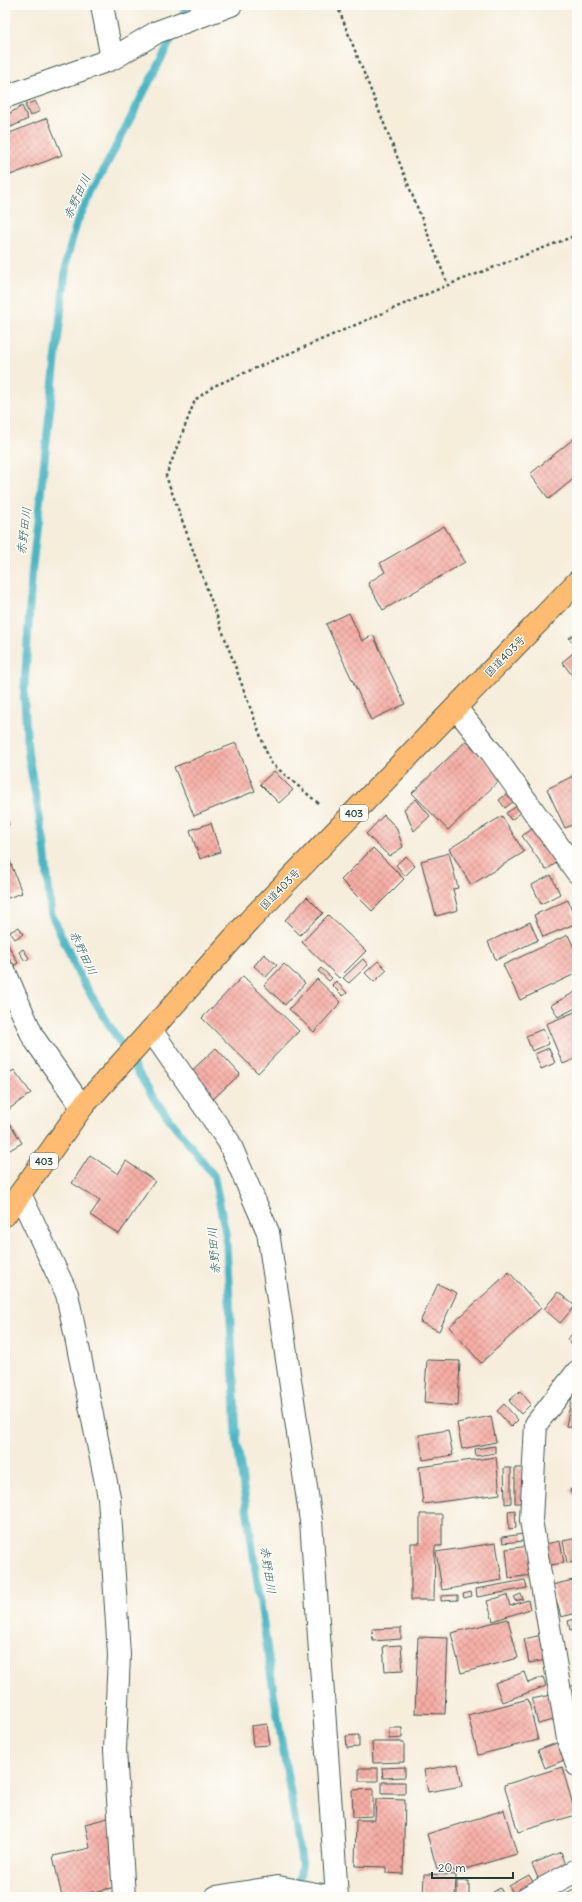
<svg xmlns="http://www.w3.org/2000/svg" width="582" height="1902" font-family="Delius,'Klee One',sans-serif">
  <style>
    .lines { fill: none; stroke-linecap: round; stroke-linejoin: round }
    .stream { stroke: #49b6c5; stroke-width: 8 }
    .building { fill: url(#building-cross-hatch) }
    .minor-casing { stroke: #3f574d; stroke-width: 24 }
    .highway-casing { stroke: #3f574d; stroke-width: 24 }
    .path { stroke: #3f574d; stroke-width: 2.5; stroke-dasharray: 3 3; stroke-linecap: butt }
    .minor { stroke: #fff; stroke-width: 22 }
    .highway { stroke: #ffbb71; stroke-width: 22 }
    .labels { text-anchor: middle; stroke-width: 3; stroke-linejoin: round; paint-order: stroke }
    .shield { fill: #fdfcf7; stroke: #62766e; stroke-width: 1 }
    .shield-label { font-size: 10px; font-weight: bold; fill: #1f3d34 }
    .street-label { font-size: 11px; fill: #1f3d34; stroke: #fdfcf7 }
    .water-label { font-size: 12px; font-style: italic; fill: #2c6160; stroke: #fdfcf7 }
  </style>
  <defs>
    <pattern id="building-cross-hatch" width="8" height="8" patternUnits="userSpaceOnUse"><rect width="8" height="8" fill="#f6ada5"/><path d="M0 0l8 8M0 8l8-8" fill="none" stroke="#c78e87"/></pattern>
  </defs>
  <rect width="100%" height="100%" fill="#fdfcf7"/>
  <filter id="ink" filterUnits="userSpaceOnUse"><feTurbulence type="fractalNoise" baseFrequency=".025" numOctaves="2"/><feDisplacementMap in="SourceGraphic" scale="8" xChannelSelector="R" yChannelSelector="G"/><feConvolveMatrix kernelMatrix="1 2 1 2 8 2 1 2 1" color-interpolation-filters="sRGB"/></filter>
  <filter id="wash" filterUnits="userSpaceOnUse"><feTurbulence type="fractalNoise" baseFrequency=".012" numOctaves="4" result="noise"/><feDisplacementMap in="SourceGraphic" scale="16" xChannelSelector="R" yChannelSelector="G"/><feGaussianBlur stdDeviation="0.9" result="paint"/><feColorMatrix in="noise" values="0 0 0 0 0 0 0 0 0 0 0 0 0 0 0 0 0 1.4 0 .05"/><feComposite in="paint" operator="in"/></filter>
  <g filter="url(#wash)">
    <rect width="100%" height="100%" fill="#f6eddb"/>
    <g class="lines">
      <path class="stream" d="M181,20L187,5
        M176,30L77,222L67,258L32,571L24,696L28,754L44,842L51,913L79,975L154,1099L214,1176L226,1235L237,1443L274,1695L302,1863L298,1890"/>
    </g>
    <g id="blocks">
      <path class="building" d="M35,101L40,111L30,116L25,105Z
        M22,106L28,119L11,127L5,116Z
        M47,118L62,155L8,176L5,168V135Z
        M577,436V476L549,499L530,474Z
        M444,526L465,562L383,610L368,583L385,572L380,563Z
        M349,613L362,641L373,635L405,704L371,720L326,624Z
        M577,632V648L569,638Z
        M577,650V682L562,662Z
        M466,741L502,778L448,830L412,793Z
        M236,743L255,791L194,816L174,767Z
        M274,771L293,790L279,803L260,784Z
        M577,774V823L565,828L547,789Z
        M512,790L518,798L505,808L499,800Z
        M416,799L430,816L414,831L404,809Z
        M517,806L522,812L511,820L506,813Z
        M5,813L9,825L5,826Z
        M384,815L396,827L403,847L389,856L366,834Z
        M502,816L524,852L471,885L449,849Z
        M211,823L220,852L200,859L190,830Z
        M538,825L562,859L546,870L522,836Z
        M5,848L22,893L5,899Z
        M373,848L404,879L372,911L341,880Z
        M449,853L458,888L453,889L458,910L436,916L421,861Z
        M406,856L415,866L405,876L396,865Z
        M551,875L560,894L541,904L532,885Z
        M307,897L323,913L300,935L285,920Z
        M568,900L577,923L543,937L534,915Z
        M328,915L366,951L339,978L302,942Z
        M530,922L538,940L496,960L488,942Z
        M19,927L23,934L15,939L10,932Z
        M568,935L577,954V973L520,1000L503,965Z
        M5,939L18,963L13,966L5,950Z
        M23,949L29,958L25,961L19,952Z
        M264,954L277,965L266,977L254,966Z
        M363,959L368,965L349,983L343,978Z
        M378,961L387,970L374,982L365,973Z
        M284,964L305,983L285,1005L264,985Z
        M321,968L332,978L329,981L318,971Z
        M243,976L299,1031L258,1073L202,1018Z
        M317,979L341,1002L314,1032L289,1009Z
        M336,981L347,993L343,996L332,985Z
        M577,991V1007L558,1017L551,1005Z
        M577,1011V1058L563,1064L546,1024Z
        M543,1029L549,1044L532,1051L526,1036Z
        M216,1048L240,1074L212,1100L188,1074Z
        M549,1048L555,1063L541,1069L535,1054Z
        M14,1070L31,1093L5,1112V1076Z
        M5,1116L22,1143L8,1151L5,1145Z
        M90,1155L118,1174L126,1161L155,1181L119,1234L90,1215L100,1201L72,1183Z
        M509,1272L541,1308L481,1363L449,1327Z
        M438,1284L457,1293L439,1331L420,1322Z
        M558,1292L575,1306L560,1323L544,1309Z
        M577,1330V1351L567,1339Z
        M427,1360L460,1361L458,1406L424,1403Z
        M520,1391L531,1404L521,1414L509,1401Z
        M573,1391L577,1392V1429L566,1426Z
        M504,1404L518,1420L511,1427L497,1411Z
        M491,1416L496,1442L462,1449L457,1423Z
        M448,1430L453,1455L423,1460L419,1435Z
        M495,1446V1453L476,1456L475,1449Z
        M496,1457L500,1494L423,1504L419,1467Z
        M504,1468H511V1503L505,1504Z
        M515,1468H523V1503H515Z
        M577,1485V1497L575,1498L570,1490Z
        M515,1510L516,1528L509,1529L508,1511Z
        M420,1514H442V1546H435L434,1600H411V1543H420Z
        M523,1534L524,1541L503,1543L502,1537Z
        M577,1538V1562L567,1563L563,1541Z
        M560,1541L564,1563L543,1566L540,1545Z
        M496,1543L502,1580L442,1590L436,1552Z
        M529,1546L533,1575L509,1578L506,1549Z
        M577,1579V1613L561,1617L552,1585Z
        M525,1580L527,1588L477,1597L476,1589Z
        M471,1592L472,1596L464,1598L463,1594Z
        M521,1594L523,1599L515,1601L514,1597Z
        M458,1595V1600L441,1601V1596Z
        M507,1595L510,1606L528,1600L530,1609L493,1621L487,1601Z
        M577,1618V1628L570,1630L568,1621Z
        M508,1619L518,1658L461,1673L451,1633Z
        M401,1628V1639L373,1641L372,1629Z
        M542,1635L547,1660L529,1663L524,1639Z
        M418,1637L448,1638L445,1714L415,1713Z
        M401,1645L403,1670L385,1671L383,1646Z
        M524,1672L528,1683L543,1677L546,1686L502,1702L495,1683Z
        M577,1684V1719L565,1689Z
        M551,1695L557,1719L538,1724L532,1699Z
        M528,1699L538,1740L478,1755L468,1715Z
        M267,1724L270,1745L253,1746L251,1726Z
        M389,1728H402V1738L389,1739Z
        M359,1735V1747L347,1748L346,1736Z
        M562,1741L569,1758L545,1768L538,1750Z
        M372,1742H404V1762L373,1763Z
        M458,1764L462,1786L428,1792L424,1770Z
        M405,1767V1777L383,1778L382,1768Z
        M562,1767L576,1815L518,1832L504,1785Z
        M359,1768H378V1781H359Z
        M382,1782H405V1794H382Z
        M373,1789V1816L353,1817L352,1790Z
        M376,1799L405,1800L403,1874L386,1873V1867L355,1866L356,1820H375Z
        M504,1810L517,1854L458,1871L437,1869L427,1834Z
        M108,1818L118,1862L110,1863L115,1887L72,1897H62L53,1856L90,1848L85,1824Z
        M561,1852L569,1872L540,1883L532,1864Z
        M424,1874L456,1875L455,1897H423Z
        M529,1875L537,1889L522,1897H515L509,1886Z
        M457,1881H469V1897H457Z
        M500,1888L505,1897H485Z
        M577,1888V1897H561Z"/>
    </g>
  </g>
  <g filter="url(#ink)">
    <use href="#blocks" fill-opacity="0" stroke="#3f574d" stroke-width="1"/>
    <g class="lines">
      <defs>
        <path id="minor" d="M102,5L112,59
          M5,97L112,59L157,32L231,5
          M456,708L492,753L577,872
          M5,972L33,1037L82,1107
          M151,1030L229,1142L268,1232L311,1521L337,1897
          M20,1194L67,1294L109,1497L119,1655L115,1750L124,1897
          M577,1372L536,1424L531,1520L568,1739L577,1765
          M216,1897L278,1887L333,1897
          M528,1897L577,1870"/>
        <path id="highway" d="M5,1215L82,1107L249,921L577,582"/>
      </defs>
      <use href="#minor" class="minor-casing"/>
      <use href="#highway" class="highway-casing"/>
      <path class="path" d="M337,5L448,285
        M318,803L270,762L166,476L195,400L214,386L448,285L577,235"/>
      <use href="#minor" class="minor"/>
      <use href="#highway" class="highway"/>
    </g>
  </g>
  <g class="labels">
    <g class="shield">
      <rect x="340" y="805" width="28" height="16" rx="3"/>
      <rect x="30" y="1153" width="28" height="16" rx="3"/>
    </g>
    <g class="shield-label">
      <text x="354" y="817">403</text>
      <text x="44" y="1165">403</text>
    </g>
    <g class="street-label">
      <text transform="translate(505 656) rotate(-46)" y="4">国道403号</text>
      <text transform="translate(280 889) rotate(-46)" y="4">国道403号</text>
    </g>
    <g class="water-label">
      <text transform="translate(77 197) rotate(-65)" y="4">赤野田川</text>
      <text transform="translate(24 531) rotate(-83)" y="4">赤野田川</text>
      <text transform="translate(83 953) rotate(65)" y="4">赤野田川</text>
      <text transform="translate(214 1251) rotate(-95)" y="4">赤野田川</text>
      <text transform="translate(268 1570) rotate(82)" y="4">赤野田川</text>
    </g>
  </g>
  <rect width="582" height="1902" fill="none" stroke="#fdfcf7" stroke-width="20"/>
  <path d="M432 1872v6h81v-6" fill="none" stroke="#1f3d34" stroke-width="2"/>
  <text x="438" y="1872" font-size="12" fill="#1f3d34" stroke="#fdfcf7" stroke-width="3" paint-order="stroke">20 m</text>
</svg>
